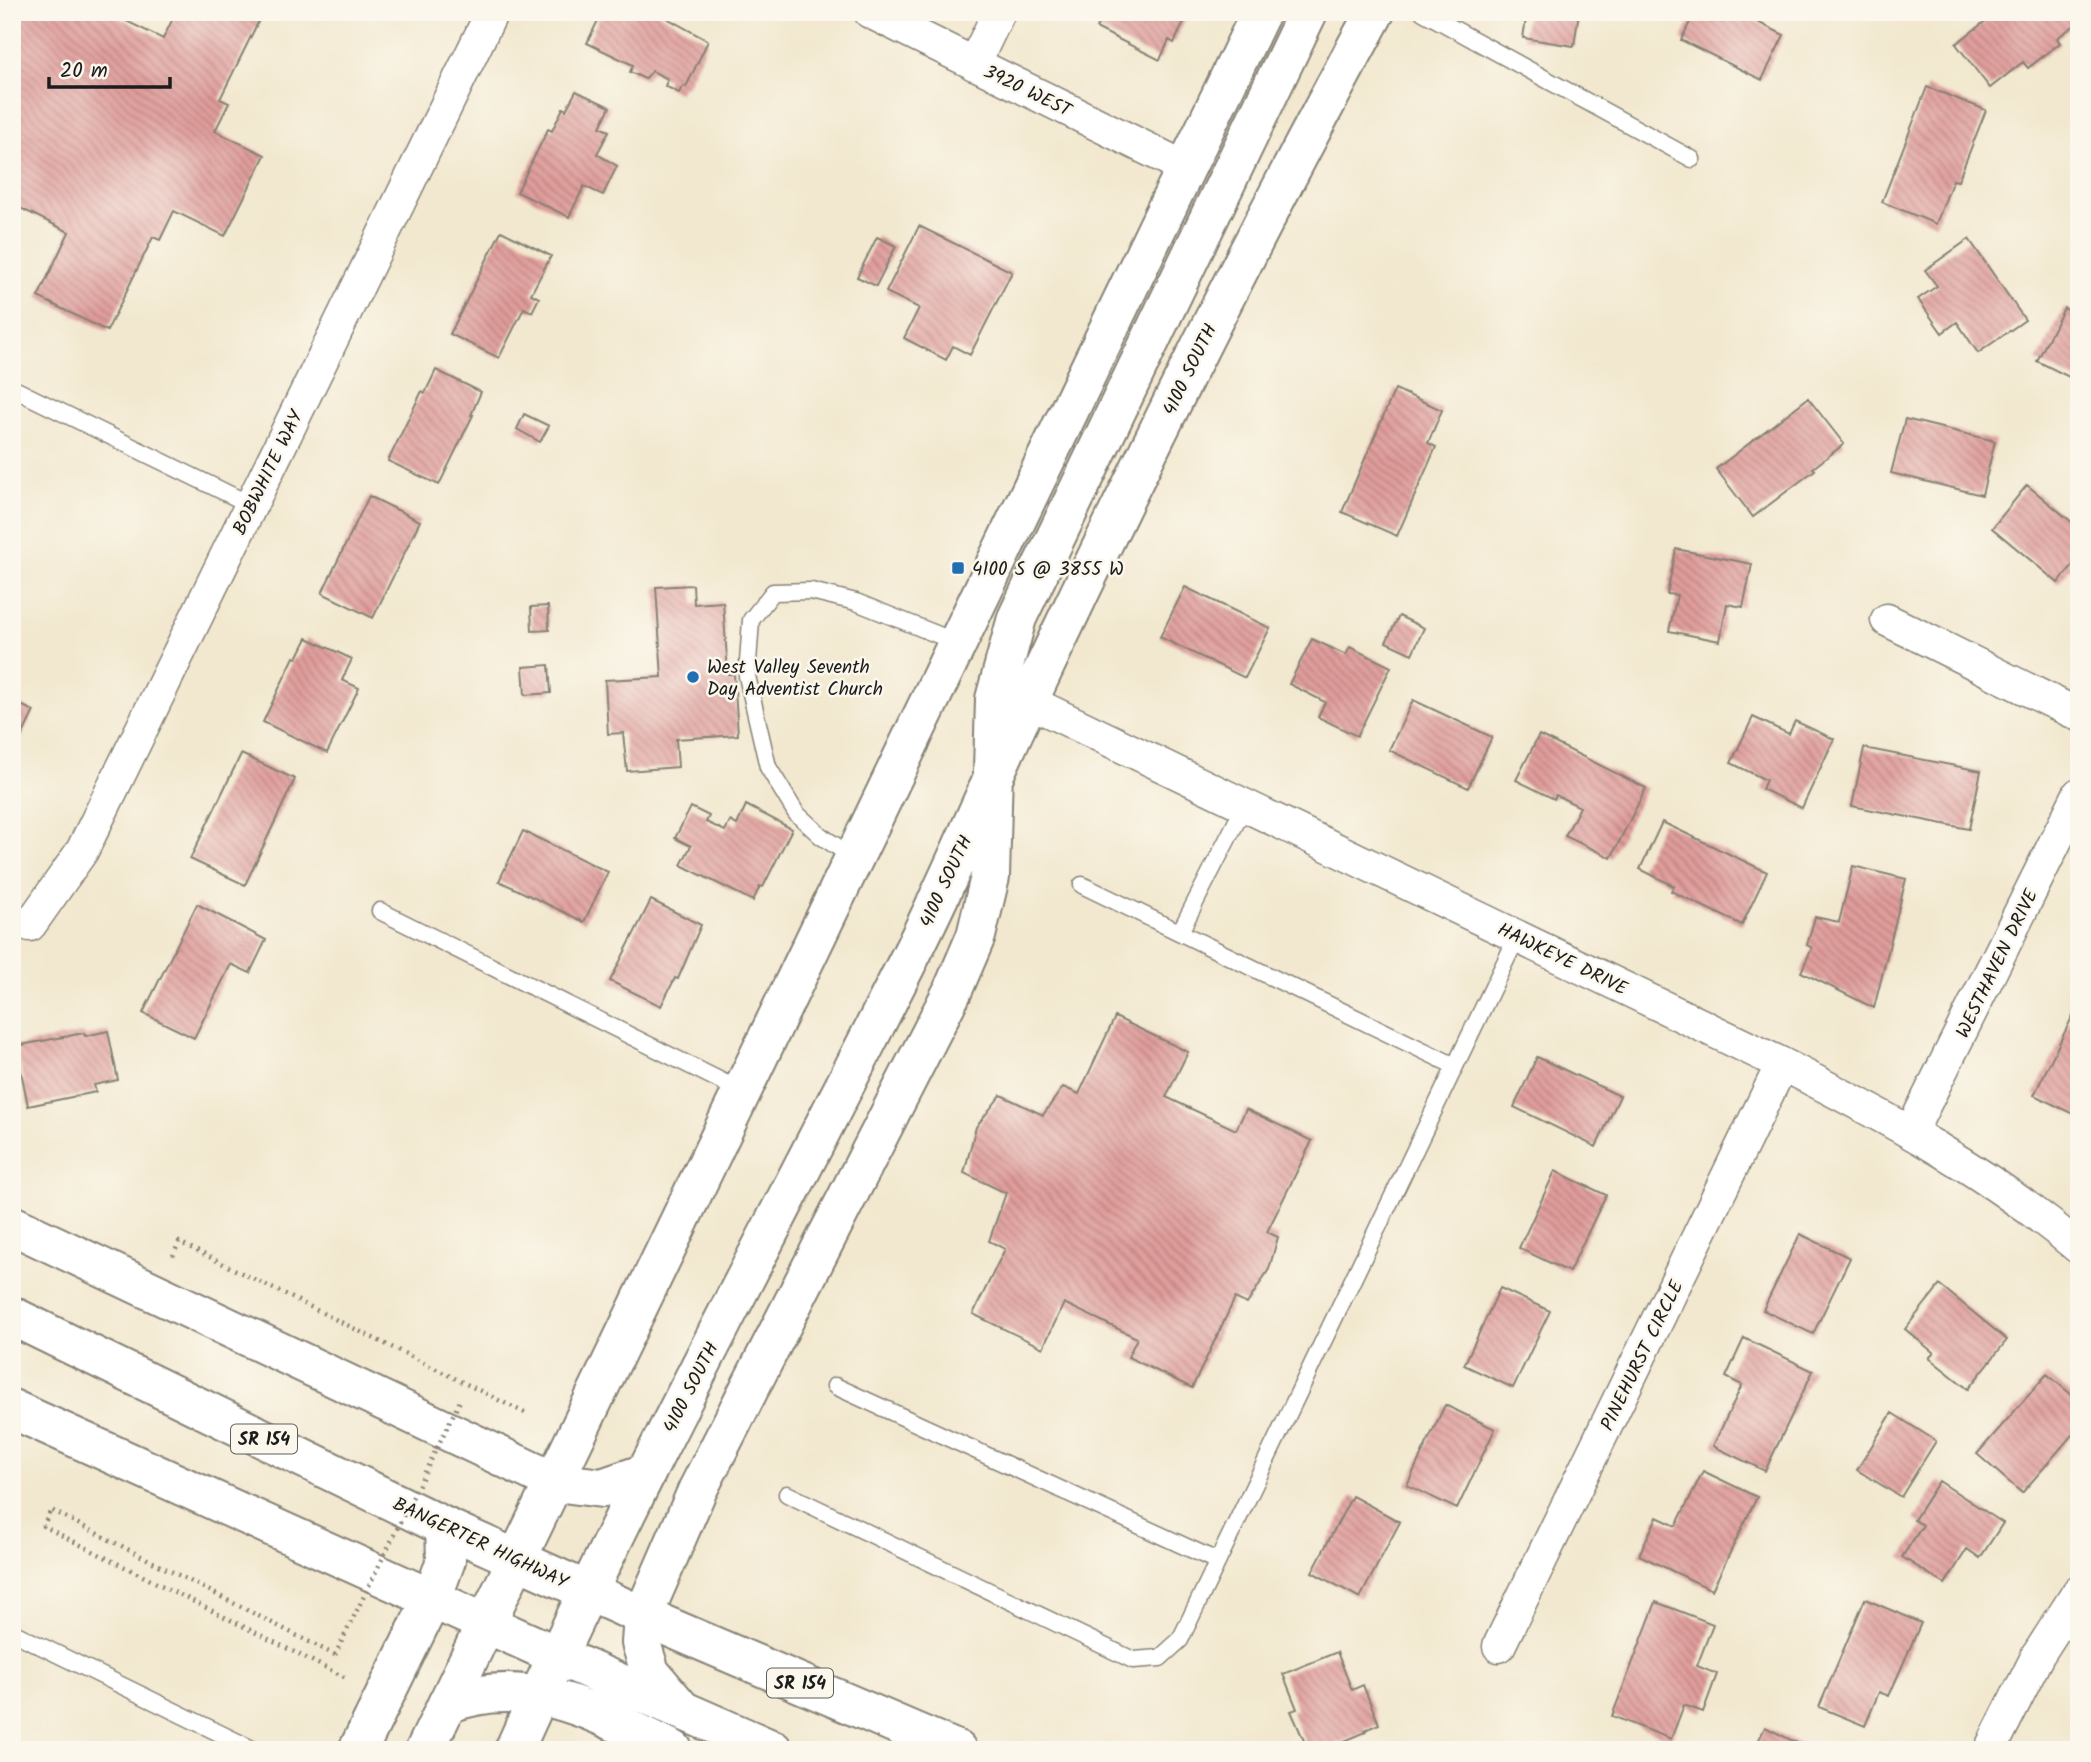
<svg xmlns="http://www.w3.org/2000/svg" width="2091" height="1762" font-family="Kalam,sans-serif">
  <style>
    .building { fill: url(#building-back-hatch) }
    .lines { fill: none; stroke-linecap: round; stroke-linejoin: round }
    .lane-casing { stroke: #878276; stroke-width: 19 }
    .street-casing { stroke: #878276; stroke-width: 35 }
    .secondary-casing { stroke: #878276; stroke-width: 42 }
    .highway-casing { stroke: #878276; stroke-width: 42 }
    .path { stroke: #878276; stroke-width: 4.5; stroke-dasharray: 2 5; stroke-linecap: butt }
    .lane { stroke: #fff; stroke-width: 16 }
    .street { stroke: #fff; stroke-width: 32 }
    .secondary { stroke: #fff; stroke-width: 38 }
    .highway { stroke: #fff; stroke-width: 38 }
    .path-bridge { stroke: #878276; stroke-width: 4.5; stroke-dasharray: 2 5; stroke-linecap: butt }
    .poi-dot { fill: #1f6fb2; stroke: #fbf7ec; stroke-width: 2.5 }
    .labels { text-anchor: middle; stroke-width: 5; stroke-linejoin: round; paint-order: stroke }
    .shield { fill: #fbf7ec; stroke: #5f5e5a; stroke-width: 2 }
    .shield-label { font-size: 18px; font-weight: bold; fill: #1c1c1c }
    .street-label { font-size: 19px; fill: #1c1c1c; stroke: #fbf7ec }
    .poi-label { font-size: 19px; fill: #1c1c1c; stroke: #fbf7ec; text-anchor: start }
  </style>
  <defs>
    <pattern id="building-back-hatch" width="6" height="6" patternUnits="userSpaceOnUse" patternTransform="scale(1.75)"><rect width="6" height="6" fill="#e09d9b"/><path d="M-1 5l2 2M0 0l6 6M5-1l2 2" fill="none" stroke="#b57f7e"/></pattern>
  </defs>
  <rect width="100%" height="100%" fill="#fbf7ec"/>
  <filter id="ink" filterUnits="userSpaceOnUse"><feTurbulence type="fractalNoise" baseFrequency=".0143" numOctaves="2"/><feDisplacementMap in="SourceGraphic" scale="14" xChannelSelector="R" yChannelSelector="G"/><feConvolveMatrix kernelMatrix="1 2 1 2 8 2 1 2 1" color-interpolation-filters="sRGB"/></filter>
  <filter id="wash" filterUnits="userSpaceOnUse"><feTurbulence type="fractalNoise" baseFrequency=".00686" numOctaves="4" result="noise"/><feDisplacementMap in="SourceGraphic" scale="28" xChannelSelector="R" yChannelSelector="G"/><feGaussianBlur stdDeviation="1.57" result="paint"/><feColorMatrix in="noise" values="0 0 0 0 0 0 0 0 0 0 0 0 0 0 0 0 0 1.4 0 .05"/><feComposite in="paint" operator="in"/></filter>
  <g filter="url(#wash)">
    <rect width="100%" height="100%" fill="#f2e8cf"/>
    <g id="blocks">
      <path class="building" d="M16,12H108L163,39L176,12H263L220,99L229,103L215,131L265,155L225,236L174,211L160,240L153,237L107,331L38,297L69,232L12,204V20Z
        M602,12H656L708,41L686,87L683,86L679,93L665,86L668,79L652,71L645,79L630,72L633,65L587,43Z
        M1104,12H1189L1174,43L1169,40L1160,60L1096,28Z
        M1527,12H1579L1574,46L1523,38Z
        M1695,12H1737L1784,35L1762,80L1681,40Z
        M1997,12H2079V22L2057,38L2060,43L2028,68L2023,62L1990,88L1956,44Z
        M1927,87L1986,110L1958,181L1953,180L1936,224L1882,202Z
        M576,91L610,107L600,127L609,131L597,154L617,166L603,195L584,186L569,217L517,192L548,129L552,131L563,108L566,110Z
        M919,226L1012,272L970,355L953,346L946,360L904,338L919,308L886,292Z
        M501,231L551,256L531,294L539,298L532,312L524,308L499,358L450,334Z
        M877,237L896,246L876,286L857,277Z
        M1969,239L2025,320L1978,353L1957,322L1942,333L1918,299L1937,286L1925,270Z
        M2064,308L2079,315V382L2037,361Z
        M436,370L481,392L471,415H473L439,485L388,461L422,391L425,393Z
        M1395,389L1442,410L1428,443L1436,447L1397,536L1342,512Z
        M1808,398L1844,444L1813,468L1815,470L1753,517L1716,469Z
        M524,414L549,426L540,442L517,429Z
        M1905,419L1995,441L1982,495L1891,473Z
        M2027,485L2079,528V558L2058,583L1992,528Z
        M369,496L420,521L373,618L322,593Z
        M1676,549L1752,564L1743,607L1727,604L1720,641L1669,631L1677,595L1667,594Z
        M693,585L694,604L723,602L728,674H734L738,735L676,739L678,767L627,771L623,733L608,734L605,680L662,677L656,587Z
        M1185,587L1270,628L1245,678L1160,637Z
        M548,606L549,630L532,631L531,607Z
        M1399,616L1424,628L1412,654L1386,642Z
        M307,638L352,659L342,680L359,688L327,753L263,722L294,657L297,658Z
        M1312,639L1346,655L1350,647L1391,667L1357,736L1318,717L1325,702L1289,684Z
        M549,665L551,693L525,695L523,667Z
        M1413,700L1492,737L1468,788L1389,750Z
        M12,701L34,711L16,748L20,749L12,765Z
        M1753,717L1789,734L1795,721L1834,739L1802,808L1762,789L1766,780L1731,763Z
        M1539,735L1646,788L1611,858L1565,836L1580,807L1556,795L1554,799L1516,780Z
        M1864,748L1981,771L1969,829L1852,806Z
        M241,754L295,779L245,885L190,859Z
        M746,805L792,829L763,887L760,886L753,901L681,865L691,846L675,838L691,807L709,816L706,822L725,831L730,821L737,825Z
        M1662,822L1767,872L1742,925L1671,891L1674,886L1640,869Z
        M523,831L608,872L584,922L499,881Z
        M1853,866L1906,879L1874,1008L1801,972L1812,948L1807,945L1815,917L1839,922Z
        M651,900L701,925L678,979L675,978L661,1006L610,981Z
        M197,904L266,940L250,973L231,964L194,1038L143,1013Z
        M2079,1003V1117L2034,1095Z
        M1115,1017L1188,1052L1166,1097L1236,1130L1246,1109L1312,1141L1267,1232L1278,1237L1269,1269L1247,1304L1235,1298L1192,1388L1128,1357L1137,1338L1064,1303L1043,1348L973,1314L1005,1249L989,1241L1006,1193L964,1173L976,1127L1001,1095L1043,1115L1063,1087L1079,1094Z
        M108,1031L118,1080L94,1085L96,1092L28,1106L16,1046L84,1033L85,1036Z
        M1537,1057L1620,1096L1596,1147L1514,1107Z
        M1555,1171L1606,1195L1569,1272L1519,1248Z
        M1800,1234L1850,1258L1813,1334L1763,1310Z
        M1940,1285L2007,1340L1968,1389L1929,1358L1934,1353L1905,1329Z
        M1500,1288L1550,1311L1513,1388L1464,1365Z
        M1744,1338L1813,1371L1765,1471L1713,1446L1742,1385L1726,1377Z
        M2047,1374L2079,1401V1427L2022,1493L1977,1454Z
        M1445,1405L1495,1429L1457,1509L1407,1485Z
        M1892,1413L1936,1441L1901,1497L1857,1470Z
        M1703,1471L1757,1497L1712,1590L1639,1555L1657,1517L1676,1526Z
        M1939,1481L2003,1523L1980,1558L1967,1549L1945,1584L1902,1557L1923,1525L1914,1520Z
        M1352,1496L1400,1522L1360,1598L1312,1572Z
        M1865,1599L1921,1623L1889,1696L1879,1692L1865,1726L1819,1707Z
        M1656,1602L1713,1624L1697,1666L1717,1674L1703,1712L1684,1705L1671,1739L1612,1716Z
        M1337,1652L1352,1690L1363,1685L1379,1724L1365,1730L1366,1732L1323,1750H1308L1291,1711L1297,1709L1283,1674Z
        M1765,1727L1811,1750H1754Z"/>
    </g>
  </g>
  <g filter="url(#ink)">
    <use href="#blocks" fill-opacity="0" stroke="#878276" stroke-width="2"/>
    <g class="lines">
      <defs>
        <path id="lane" d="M1423,12L1692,159
          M12,388L251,505
          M853,857L821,836L796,813L768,767L747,676L751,620L773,592L811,591L856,602L956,642
          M1082,885L1455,1066
          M380,911L741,1091
          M1180,932L1245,805
          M835,1386L1217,1561
          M787,1494L1133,1660L1160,1658L1180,1640L1517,937
          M12,1632L254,1750"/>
        <path id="street" d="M870,12L1186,168
          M974,64L999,12
          M1887,620L2079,715
          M1028,701L1782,1064C1886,1117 1989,1172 2079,1248
          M12,920L30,925L82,851L492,12
          M1911,1132L2079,794
          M1499,1646L1782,1064
          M1990,1750L2038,1655L2079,1591"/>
        <path id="secondary" d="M682,1710L650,1672L641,1643L643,1616L697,1491L952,992L976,936L990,877L995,699L1017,618L1308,12
          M358,1750L432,1599L446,1560L445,1527
          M425,1750L1261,12
          M514,1750C638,1474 784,1209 919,939C958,860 991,779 1029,700C1138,467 1252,238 1375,12"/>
        <path id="highway" d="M12,1225L555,1482L602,1488L646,1473
          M12,1316L445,1527L643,1616L957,1750
          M12,1409L558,1656L773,1750
          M447,1704C530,1672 600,1715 673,1750"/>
      </defs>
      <use href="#lane" class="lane-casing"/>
      <use href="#street" class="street-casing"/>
      <use href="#secondary" class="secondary-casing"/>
      <use href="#highway" class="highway-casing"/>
      <path class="path" d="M173,1256L179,1242L529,1415
        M335,1655L51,1510L43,1526L348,1679"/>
      <use href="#lane" class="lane"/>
      <use href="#street" class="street"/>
      <use href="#secondary" class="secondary"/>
      <use href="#highway" class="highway"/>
      <path class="path-bridge" d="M335,1655L461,1399"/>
    </g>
  </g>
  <g class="poi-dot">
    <rect x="951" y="561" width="14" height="14" rx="3.5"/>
    <circle cx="693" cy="677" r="7"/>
  </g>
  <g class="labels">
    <g class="shield">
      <rect x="231" y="1424.5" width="66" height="29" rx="5"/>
      <rect x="767" y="1668.5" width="66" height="29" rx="5"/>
    </g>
    <g class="shield-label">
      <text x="264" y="1445">SR 154</text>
      <text x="800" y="1689">SR 154</text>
    </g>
    <g class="street-label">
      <text transform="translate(1028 90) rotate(26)" y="7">3920 WEST</text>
      <text transform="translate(1189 369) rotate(-64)" y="7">4100 SOUTH</text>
      <text transform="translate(267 472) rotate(-64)" y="7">BOBWHITE WAY</text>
      <text transform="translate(945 881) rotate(-65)" y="7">4100 SOUTH</text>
      <text transform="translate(1563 958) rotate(26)" y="7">HAWKEYE DRIVE</text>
      <text transform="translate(1996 963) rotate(-64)" y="7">WESTHAVEN DRIVE</text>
      <text transform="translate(1641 1355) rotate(-64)" y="7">PINEHURST CIRCLE</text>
      <text transform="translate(690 1387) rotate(-63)" y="7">4100 SOUTH</text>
      <text transform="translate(481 1542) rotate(25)" y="7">BANGERTER HIGHWAY</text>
    </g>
    <g class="poi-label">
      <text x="972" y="575">4100 S @ 3855 W</text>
      <text x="707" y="673">West Valley Seventh<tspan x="707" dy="22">Day Adventist Church</tspan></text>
    </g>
  </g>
  <rect width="2091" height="1762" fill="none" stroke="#fbf7ec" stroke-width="42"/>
  <path d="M49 77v10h121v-10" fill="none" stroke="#1c1c1c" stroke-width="3.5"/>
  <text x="60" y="77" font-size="21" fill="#1c1c1c" stroke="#fbf7ec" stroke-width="5" paint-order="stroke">20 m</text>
</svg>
